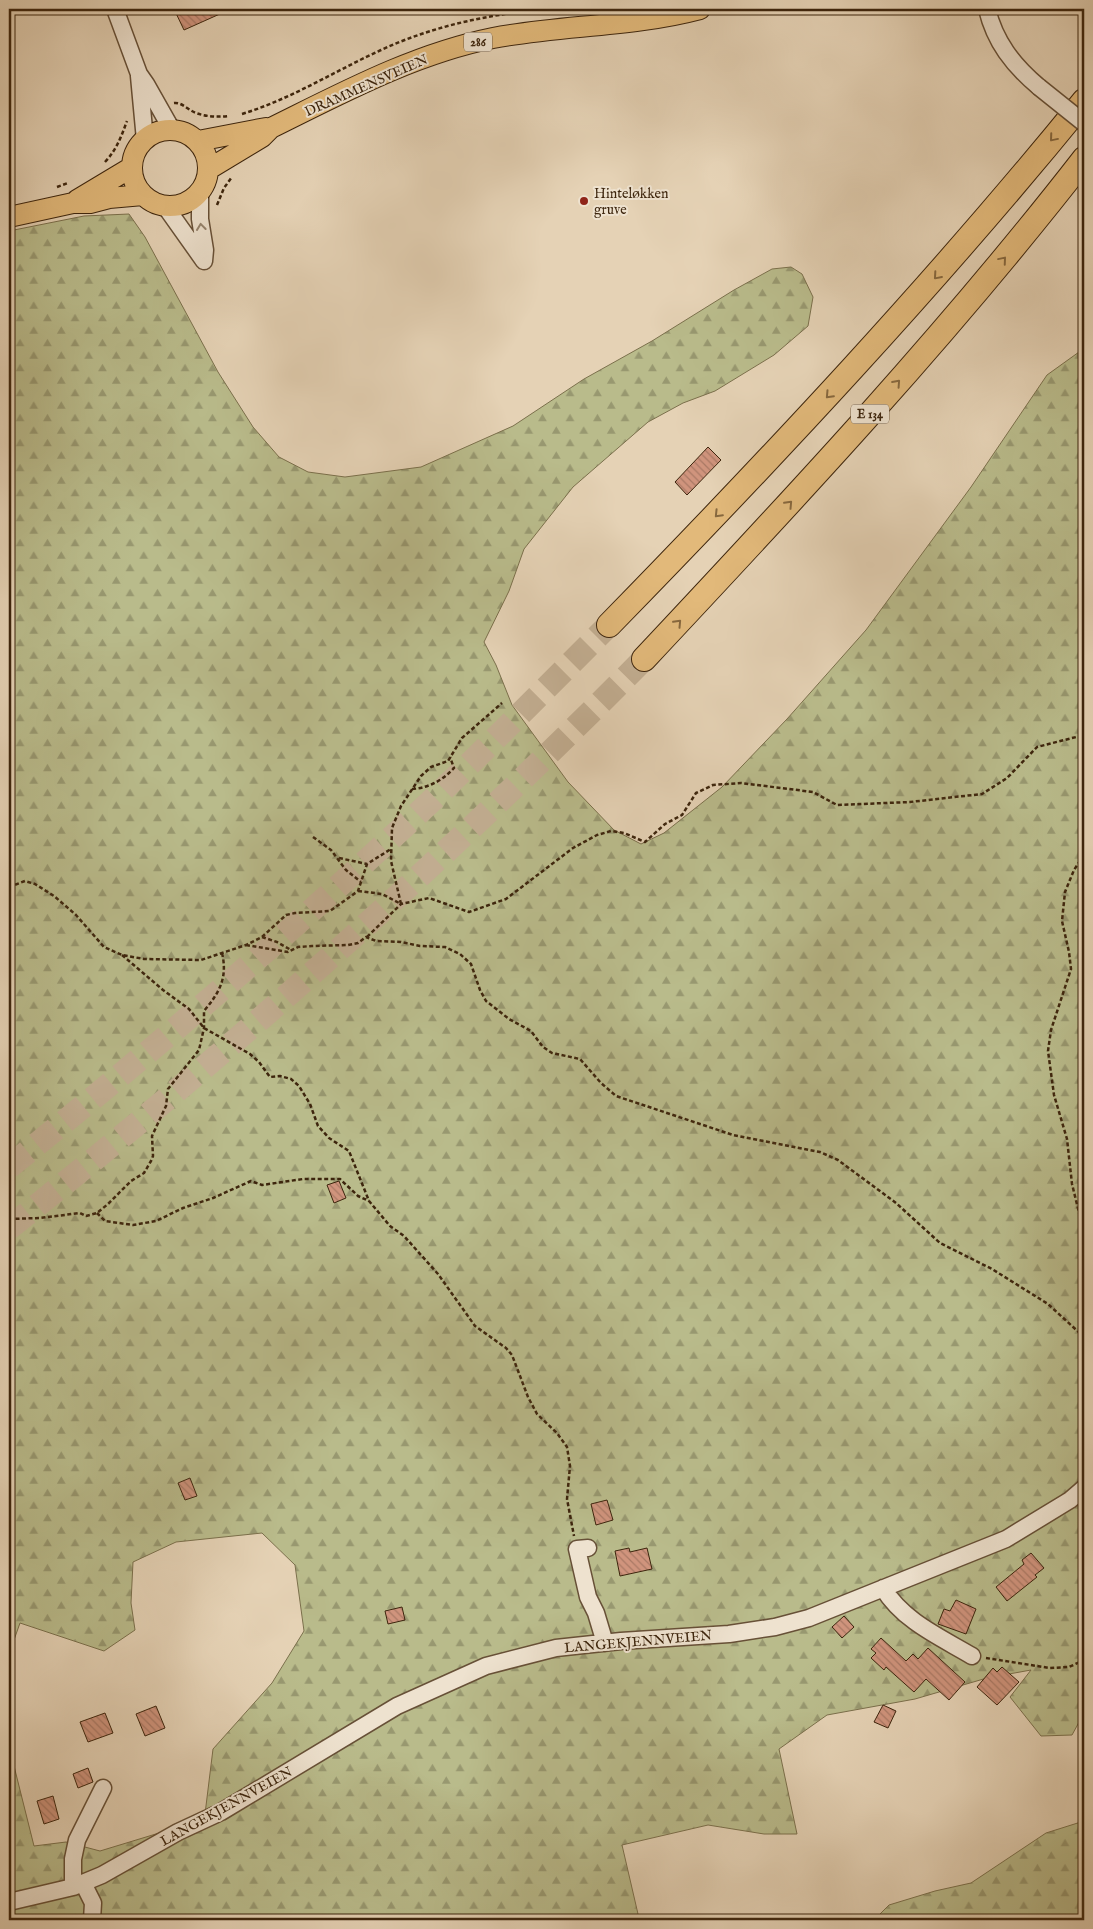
<svg xmlns="http://www.w3.org/2000/svg" width="1093" height="1929" font-family="'IM FELL English',serif">
  <style>
    .forest { fill: url(#forest-firs); stroke: #7b704c }
    .building { fill: url(#building-back-hatch); stroke: #3d250d }
    .lines { fill: none; stroke-linecap: round; stroke-linejoin: round }
    .highway-tunnel { stroke: #c3af93; stroke-width: 24; stroke-dasharray: 24 12; stroke-linecap: butt }
    .minor-casing { stroke: #675037; stroke-width: 19 }
    .major-casing { stroke: #3d250d; stroke-width: 22 }
    .highway-casing { stroke: #3d250d; stroke-width: 26 }
    .path { stroke: #3d250d; stroke-width: 2.5; stroke-dasharray: 4 2.5; stroke-linecap: butt }
    .minor { stroke: #eee2cf; stroke-width: 16 }
    .major { stroke: #e2b97a; stroke-width: 20 }
    .highway { stroke: #e2b97a; stroke-width: 24 }
    .minor-bridge-casing { stroke: #675037; stroke-width: 19; stroke-linecap: butt }
    .minor-bridge { stroke: #eee2cf; stroke-width: 16 }
    .oneway { stroke: #87683e }
    .oneway2 { stroke: #96846e }
    .poi-dot { fill: #8f2418; stroke: #eee2cf; stroke-width: 2 }
    .labels { text-anchor: middle; stroke-width: 4; stroke-linejoin: round; paint-order: stroke }
    .shield { fill: #eee2cf; stroke: #725e47; stroke-width: 1 }
    .shield-label { font-size: 12px; font-weight: bold; fill: #3d250d }
    .street-label { font-size: 14px; fill: #3d250d; stroke: #eee2cf }
    .poi-label { font-size: 14px; fill: #3d250d; stroke: #eee2cf; text-anchor: start }
  </style>
  <defs>
    <pattern id="forest-firs" width="22" height="20" patternUnits="userSpaceOnUse" patternTransform="scale(1.25)"><rect width="22" height="20" fill="#b9bb8b"/><path d="M5 1l3.5 6h-7zM16 11l3.5 6h-7z" fill="#989870"/></pattern>
    <pattern id="building-back-hatch" width="6" height="6" patternUnits="userSpaceOnUse" patternTransform="scale(1.25)"><rect width="6" height="6" fill="#d0947d"/><path d="M-1 5l2 2M0 0l6 6M5-1l2 2" fill="none" stroke="#aa7965"/></pattern>
  </defs>
  <rect width="100%" height="100%" fill="#e5d2b5"/>
  <filter id="stains"><feTurbulence type="fractalNoise" baseFrequency=".004" numOctaves="4"/><feColorMatrix values="0 0 0 0 .2 0 0 0 0 .09 0 0 0 0 .02 0 0 0 .5 -.17"/></filter>
  <radialGradient id="worn" r=".72"><stop offset=".6" stop-color="#630" stop-opacity="0"/><stop offset="1" stop-color="#630" stop-opacity=".3"/></radialGradient>
  <path class="forest" d="M129,214L145,237L218,372L253,427L279,457L308,472L345,477L421,467L513,426L584,379L652,341L734,290L772,269L791,267L802,274L813,297L808,326L774,355L715,391L683,403L648,422L573,487L524,549L509,591L484,642L496,665L512,705L568,782L614,830L641,844L664,833L722,787L787,719L866,630L971,487L1047,375L1079,352L1084,350V1713L1072,1735L1041,1736L1010,1697L1031,1670L987,1678L915,1699L827,1715L779,1749L797,1834H764L708,1825L622,1845L638,1914L631,1920H9V1725L12,1758L34,1846L66,1842L100,1851L169,1830L205,1814L213,1749L272,1683L304,1631L295,1565L262,1533L176,1542L133,1562L131,1603L135,1630L104,1651L20,1623L9,1654V231L84,216Z
    M1084,1821V1920H874L889,1905L935,1891L971,1883L1046,1833Z"/>
  <path class="building" d="M174,9H231L184,30Z
    M708,447L721,460L687,495L675,482Z
    M339,1181L346,1198L334,1203L327,1185Z
    M190,1478L197,1496L185,1500L178,1483Z
    M607,1500L613,1520L596,1525L591,1504Z
    M629,1548L630,1552L647,1548L652,1569L620,1576L615,1551Z
    M1031,1553L1044,1568L1035,1575L1037,1577L1007,1601L996,1587L1024,1564L1022,1560Z
    M956,1600L976,1609L966,1634L938,1624L944,1609L950,1611Z
    M402,1607L405,1620L388,1624L385,1611Z
    M844,1616L854,1627L842,1638L832,1627Z
    M881,1638L906,1661L913,1654L918,1659L928,1648L965,1682L949,1700L926,1679L914,1692L886,1667L884,1670L871,1658L876,1653L871,1649Z
    M1002,1667L1019,1682L997,1705L977,1687L993,1668L997,1672Z
    M883,1705L896,1711L888,1728L874,1722Z
    M156,1706L165,1728L145,1736L136,1714Z
    M105,1713L113,1733L88,1742L80,1722Z
    M88,1768L93,1782L78,1788L73,1774Z
    M53,1796L59,1819L44,1824L37,1801Z"/>
  <g class="lines">
    <path class="highway-tunnel" d="M9,1167C152,1051 292,931 427,805C489,746 549,685 609,625
      M9,1228C233,1050 443,862 644,659"/>
    <defs>
      <path id="minor" d="M115,9L139,74L146,84L172,130
        M987,9C995,42 1013,65 1039,87
        M139,76L145,140
        M200,192V219L205,250L204,261
        M165,206L204,261
        M588,1548L577,1549L588,1597L596,1613L605,1643
        M883,1588C903,1621 940,1637 972,1656
        M83,1883L93,1903L92,1920
        M73,1887V1859L77,1840L103,1788
        M9,1902L73,1887L102,1875L178,1832L221,1812L397,1706L486,1666L556,1648L621,1641L729,1634L775,1627L809,1618L1006,1539L1070,1500L1084,1488"/>
      <path id="major" d="M132 168a38 38 0 1 1 76 0a38 38 0 1 1-76 0Z
        M198,141L266,128
        M209,169L262,137L271,128C342,93 414,54 493,38C561,25 632,27 700,9
        M77,200L132,167
        M9,217L73,203H90L109,198L143,195"/>
      <path id="highway" d="M609,625C774,456 935,284 1084,101
        M644,659C796,497 948,334 1084,159"/>
    </defs>
    <use href="#minor" class="minor-casing"/>
    <use href="#major" class="major-casing"/>
    <use href="#highway" class="highway-casing"/>
    <path class="path" d="M174,103C182,102 188,110 196,113C207,117 218,117 229,116
      M242,114C291,99 335,71 381,50C433,26 487,15 543,9
      M105,162C117,149 121,137 127,121
      M57,187L68,183
      M9,197L15,196
      M217,205L224,188L232,177
      M412,789C429,788 443,780 454,768L450,757
      M313,837L331,850L346,870L361,882
      M1084,855L1074,870L1065,892L1062,921L1069,952L1071,969L1051,1030L1048,1051L1054,1095L1067,1139L1072,1184L1084,1233
      M339,858L367,864
      M9,887L25,881L35,884L54,896L76,915L104,947L122,955L144,959L201,960L246,945L262,937L286,915L295,913L330,911L358,891L367,864L391,849
      M358,891L382,894L401,904
      M401,904L391,861L392,828L401,806L421,776L431,767L448,761L462,738L502,703
      M262,937L277,942L291,950
      M367,937L401,904L429,898L469,912L506,899L573,848L597,835L611,831L624,833L645,842L665,824L682,815L696,793L713,785L741,783L813,792L837,805L910,802L982,794L1007,778L1037,747L1084,735
      M246,945L288,952L298,947L312,946L348,945L358,943L366,937L376,941L401,942L420,946L445,947L460,954L471,964L480,990L486,1001L509,1019L531,1031L543,1047L552,1053L580,1059L601,1083L616,1096L733,1135L820,1152L838,1160L896,1203L940,1243L992,1269L1048,1304L1084,1337
      M122,955L163,990L189,1009L204,1028L250,1054L259,1062L270,1077L280,1076L291,1079L299,1086L310,1104L318,1126L329,1138L349,1151L369,1201L390,1226L404,1236L438,1274L475,1326L506,1348L512,1355L528,1397L537,1414L557,1433L567,1447L570,1466L567,1499L574,1536
      M97,1213L105,1221L133,1225L156,1221L183,1208L213,1198L251,1181L262,1185L303,1179H340L358,1196L369,1201
      M9,1219L40,1218L80,1213L86,1216L97,1213L108,1204L131,1181L144,1173L151,1161L153,1156L152,1136L166,1106L168,1089L199,1050L204,1028V1011C219,993 228,978 222,953
      M986,1658L1050,1668L1069,1667L1084,1660"/>
    <use href="#minor" class="minor"/>
    <use href="#major" class="major"/>
    <use href="#highway" class="highway"/>
    <defs>
      <path id="minor-bridge" d="M1039,87L1084,123"/>
    </defs>
    <use href="#minor-bridge" class="minor-bridge-casing"/>
    <use href="#minor-bridge" class="minor-bridge"/>
  </g>
  <defs><path id="oneway-chevron" d="M-2-3.5L2.5 0L-2 3.5" fill="none" stroke-width="1.6" stroke-linecap="round" stroke-linejoin="round" transform="scale(1.25)"/></defs>
  <g class="oneway">
    <use href="#oneway-chevron" transform="translate(1053 138) rotate(130)"/>
    <use href="#oneway-chevron" transform="translate(1003 260) rotate(-50)"/>
    <use href="#oneway-chevron" transform="translate(937 276) rotate(131)"/>
    <use href="#oneway-chevron" transform="translate(897 383) rotate(-48)"/>
    <use href="#oneway-chevron" transform="translate(829 395) rotate(133)"/>
    <use href="#oneway-chevron" transform="translate(789 504) rotate(-47)"/>
    <use href="#oneway-chevron" transform="translate(718 514) rotate(134)"/>
    <use href="#oneway-chevron" transform="translate(678 623) rotate(-47)"/>
  </g>
  <use class="oneway2" href="#oneway-chevron" transform="translate(201 227) rotate(-97)"/>
  <circle class="poi-dot" cx="584" cy="201" r="5"/>
  <g class="labels">
    <g class="shield">
      <rect x="464" y="32.5" width="28" height="19" rx="4"/>
      <rect x="851" y="404.5" width="38" height="19" rx="4"/>
    </g>
    <g class="shield-label">
      <text x="478" y="46">286</text>
      <text x="870" y="418">E 134</text>
    </g>
    <g class="street-label">
      <text transform="translate(366 85) rotate(-24)" y="5">DRAMMENSVEIEN</text>
      <text transform="translate(638 1641) rotate(-5)" y="5">LANGEKJENNVEIEN</text>
      <text transform="translate(226 1806) rotate(-29)" y="5">LANGEKJENNVEIEN</text>
    </g>
    <g class="poi-label">
      <text x="594" y="198">Hinteløkken<tspan x="594" dy="16">gruve</tspan></text>
    </g>
  </g>
  <rect width="1093" height="1929" fill="none" stroke="#e5d2b5" stroke-width="30"/>
  <rect x="10" y="10" width="1073" height="1909" fill="none" stroke="#3d250d" stroke-width="2.5"/>
  <rect x="15" y="15" width="1063" height="1899" fill="none" stroke="#3d250d"/>
  <rect width="100%" height="100%" filter="url(#stains)"/>
  <rect width="100%" height="100%" fill="url(#worn)"/>
</svg>
